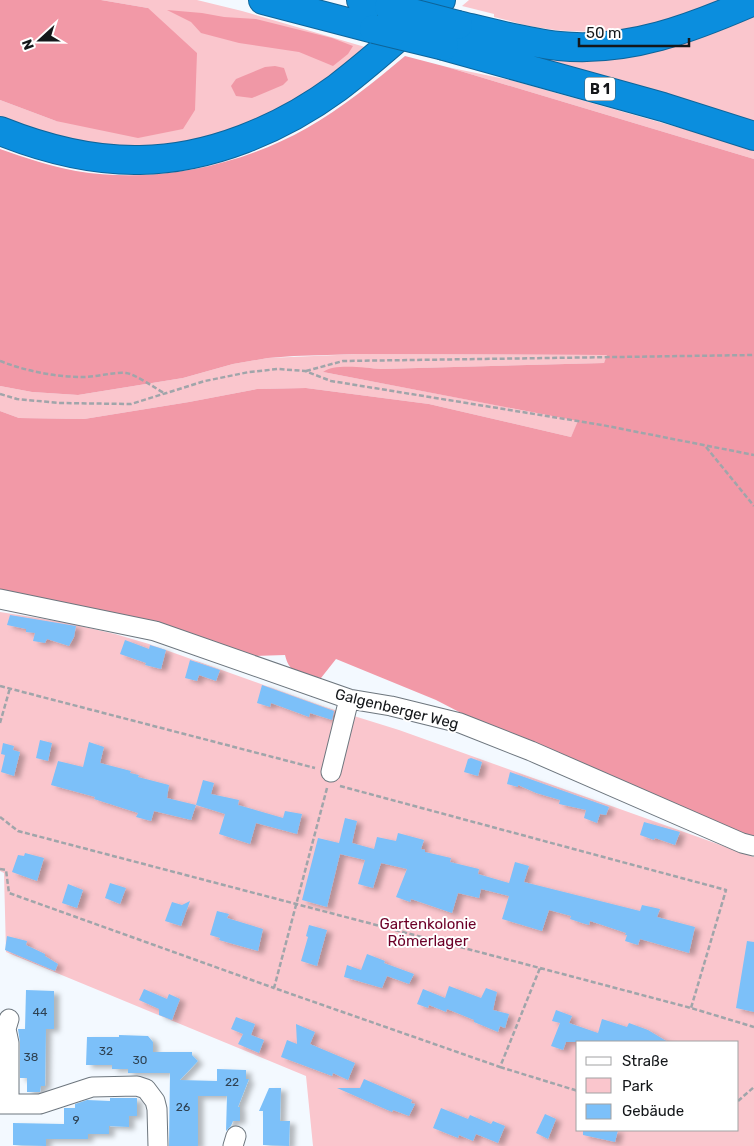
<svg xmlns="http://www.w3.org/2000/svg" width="754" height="1146" font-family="Rubik,sans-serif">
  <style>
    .green { fill: #fac6cd; fill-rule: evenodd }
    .forest { fill: #f299a7 }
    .water { fill: #f098a6 }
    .building { fill: #7cc0f9; filter: url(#shadow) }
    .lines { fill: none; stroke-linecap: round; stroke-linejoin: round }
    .minor-casing { stroke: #6d767e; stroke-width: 21 }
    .highway-casing { stroke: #0e6499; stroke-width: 30 }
    .path { stroke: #a0a5aa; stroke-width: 2.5; stroke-dasharray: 5 2.5; stroke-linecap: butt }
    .minor { stroke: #fff; stroke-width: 19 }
    .highway { stroke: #0b8ede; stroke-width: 28 }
    .highway-bridge-casing { stroke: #0e6499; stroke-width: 30; stroke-linecap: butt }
    .highway-bridge { stroke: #0b8ede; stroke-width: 28 }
    .labels { text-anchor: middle; stroke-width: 4; stroke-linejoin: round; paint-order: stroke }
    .number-label { font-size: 12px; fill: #2e4152 }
    .shield { fill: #fff; stroke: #5a5d5f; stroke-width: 1 }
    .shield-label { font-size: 14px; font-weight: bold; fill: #14171a }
    .street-label { font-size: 15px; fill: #14171a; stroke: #fff }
    .park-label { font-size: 15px; fill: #6c0028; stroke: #fff }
  </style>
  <defs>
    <filter id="shadow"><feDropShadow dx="5.5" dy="3" stdDeviation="2.5" flood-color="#0004"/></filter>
  </defs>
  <rect width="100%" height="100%" fill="#f3f9ff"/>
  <path class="green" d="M101,0H197L242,11L365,47L339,70L259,127L130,152L0,125V100L56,121L148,8Z
    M469,0H722C707,6 691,13 676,18C630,31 582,36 535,27C522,25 508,20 494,17V14L462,6Z
    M754,11V127L452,35L537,52Z
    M447,67L510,80L730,142L754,151V159Z
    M360,354L608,355L604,363L381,369L344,367L323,372L579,421L571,437L429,404L306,388L257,389L189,402L84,419L19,418L0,411V386L32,392L78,395L183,378L233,364L268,358Z
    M0,612L63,622L115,634L149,644L325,707L399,730L754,857V1146H313L306,1076L6,952L4,873L0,871ZM578,1042H738V1130H578Z"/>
  <path class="forest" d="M0,0H101L148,8L197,53L195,110L183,129L138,138L56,121L0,100Z
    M167,10L202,13L224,17L256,19L332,38L353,46L348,54L333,66L299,52L239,43L201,33L191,22Z
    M405,56L447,67L754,159V838L713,824L682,807L465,715L436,700L336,659L321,678C303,675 290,676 285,655L251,656L0,595V411L19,418L84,419L189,402L257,389L306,388L429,404L571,437L578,421L323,372C334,363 366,368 381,369L604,363L607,355L360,354L294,356L268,358L233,364L183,378L78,395L32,392L0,386V149C25,158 50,166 76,171C154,184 238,167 307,128C342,108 374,82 405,56Z"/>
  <path class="water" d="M275,66L284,68L288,80L283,85L252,98L236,96L231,86L236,79L265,67Z"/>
  <path class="building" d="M10,615L76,626L74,637L69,646L47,639L45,643L33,641L35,633L26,632V629L7,625Z
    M125,640L149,649L150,645L166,650L161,669L145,665L146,663L120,654Z
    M190,660L220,670L216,681L199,675L197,681L185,678Z
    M262,685L334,711L332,720L310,713L309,717L271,703L270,707L257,703Z
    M40,740L52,743L48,761L36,758Z
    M89,742L104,747L100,763L131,771L130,773L139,775L138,777L169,785L167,798L196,805L191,820L154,811L151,821L136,817L138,813L94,799L95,797L51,785L58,761L83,767Z
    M3,743L14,746L13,750L20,752L14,776L1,772L5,755L1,754Z
    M471,758L482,762L478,776L464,772L468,759Z
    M510,772L609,807L606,815L600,814L597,823L584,818L586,810L559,804L560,800L536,793L518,785V787L507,784Z
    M203,780L214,783L211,794L239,800L238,805L283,818L285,811L302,814L297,834L256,823L250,844L219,834L225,814L196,805Z
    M345,818L357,821L352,843L374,849L377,837L396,841L398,833L424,840L421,849L425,850V852L451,858L450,862L479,869L478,874L509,883L515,862L529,866L524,882L640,911L642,905L660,909L657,917L695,927L689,953L640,939L638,945L625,941L627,935H625L626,933L590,921L589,925L582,923L570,919L571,916L549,910L542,931L502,919L509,896L481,889L479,898L458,893L452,913L411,899L410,902L396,897L407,869L381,863L373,888L358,884L365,860L340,854L327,907L302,900L318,838L339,843Z
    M644,822L680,832L675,845L655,838L654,840L640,835Z
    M25,853L44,858L37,881L12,872L18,855L24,856Z
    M110,883L126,888L120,904L105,898Z
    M68,884L83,890L77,908L62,903Z
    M190,901L181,926L165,921L172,902L182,905Z
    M217,911L229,914L227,918L263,929L258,951L219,940L220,938L210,935Z
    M309,925L327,930L317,966L301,961L308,937L306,936Z
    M7,936L27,941L26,945L45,954V956L58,964L55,971L5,950Z
    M747,941L754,942V1012L736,1008Z
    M367,954L385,961L384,963L414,974L409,984L387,976L382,988L344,977L347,965L361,970Z
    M449,986L481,998L486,988L497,992L493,1010L509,1014L505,1028L500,1026L498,1032L474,1022V1020L447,1009L446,1012L429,1005L428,1008L417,1004L423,989L445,998Z
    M144,989L167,999L169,994L180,999L172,1020L159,1015V1009L139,1000Z
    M26,990L54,991V1029H46L45,1086H41L40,1092H27V1078H20V1043L18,1029H25Z
    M556,1010L572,1016L569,1023L598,1033L602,1019L627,1027L629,1023L648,1030L668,1042H566L563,1050L551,1046L560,1023L552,1021Z
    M236,1017L255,1024L251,1035L264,1040L259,1053L238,1044L243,1034L231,1029Z
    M296,1024L315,1032L310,1044L355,1063L348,1080L333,1073L332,1076L281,1057L287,1040L297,1044Z
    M119,1035L148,1036L153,1042V1052H192V1055L198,1061L180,1080L217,1081V1069L246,1070V1079H249L238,1107H240V1121H233L231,1126L226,1131L227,1096H198V1146H169L170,1073H128V1069H112V1065H86L87,1037H119Z
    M364,1079L412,1100L411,1103L415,1104L409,1116L393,1110L392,1112L337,1088H360Z
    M269,1088H281L280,1121H290L289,1146L263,1145V1111H259Z
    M110,1098H137V1116H129V1127L109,1126V1134H88V1139H46V1146L13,1145V1123L64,1124V1108H75V1104L87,1100L110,1101Z
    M441,1108L468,1119L470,1115L491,1124L493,1121L505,1126L498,1143L476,1134L473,1141L459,1135L458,1138L433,1128Z
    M545,1114L556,1119L548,1139L536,1133Z
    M583,1130H618L615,1142L583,1135Z"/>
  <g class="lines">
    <defs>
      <path id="minor" d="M0,599L155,631L349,699L391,706L460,723L531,751L742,843L754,846
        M331,772L349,699
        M0,1104H40L92,1087L137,1086L146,1089L155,1101L157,1109L158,1146
        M9,1104V1043L6,1029L9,1019
        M233,1146L236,1136"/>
      <path id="highway" d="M263,0L374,29
        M361,0L389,7
        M458,25C491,33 525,42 559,46C628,53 692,28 754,1
        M444,46L663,107L754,136
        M0,131C45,149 92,161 140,160C210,159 281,129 337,88C373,61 407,29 441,0"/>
    </defs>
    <use href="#minor" class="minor-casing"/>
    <use href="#highway" class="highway-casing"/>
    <path class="path" d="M0,361C26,371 55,377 83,377C97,377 112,372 126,373C135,374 155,388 164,393
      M306,371L343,361L754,355
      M0,394L17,399L59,403L131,404L205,381L249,372L278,369L305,371L331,381L602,425L754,455
      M706,447L754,506
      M0,686L315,768
      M0,723L10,688
      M340,786L726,890L691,1008
      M327,788L274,988L500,1067L540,968
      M0,817L18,831L540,968L691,1008L754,1027
      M0,869L6,870L9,893L274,988
      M500,1067L578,1091
      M738,1101L754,1087"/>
    <use href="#minor" class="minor"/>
    <use href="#highway" class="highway"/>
    <defs>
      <path id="highway-bridge" d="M389,7L458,25
        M374,29L444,46"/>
    </defs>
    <use href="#highway-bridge" class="highway-bridge-casing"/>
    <use href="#highway-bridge" class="highway-bridge"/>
  </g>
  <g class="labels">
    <g class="number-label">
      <text x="40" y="1016">44</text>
      <text x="106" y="1055">32</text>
      <text x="31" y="1061">38</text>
      <text x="140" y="1064">30</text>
      <text x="232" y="1086">22</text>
      <text x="183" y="1111">26</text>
      <text x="76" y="1124">9</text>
    </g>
    <rect class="shield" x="585" y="77.5" width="30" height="23" rx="4"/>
    <g class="shield-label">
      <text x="600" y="94">B 1</text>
    </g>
    <g class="street-label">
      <text transform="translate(397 709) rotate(14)" y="5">Galgenberger Weg</text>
    </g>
    <g class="park-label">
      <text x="428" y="929">Gartenkolonie<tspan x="428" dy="17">Römerlager</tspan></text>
    </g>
  </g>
  <rect x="576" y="1041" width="162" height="90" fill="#ffffff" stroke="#a1a2a3"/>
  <rect x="586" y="1057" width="25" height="8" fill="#ffffff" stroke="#a1a2a3"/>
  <text x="622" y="1066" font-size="15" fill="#14171a">Straße</text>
  <rect x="586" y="1078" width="25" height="15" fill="#fac6cd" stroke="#a1a2a3"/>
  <text x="622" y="1091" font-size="15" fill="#14171a">Park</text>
  <rect x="586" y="1104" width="25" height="15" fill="#7cc0f9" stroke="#a1a2a3"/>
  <text x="622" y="1116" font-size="15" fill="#14171a">Gebäude</text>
  <g transform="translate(40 40) rotate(249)" stroke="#ffffff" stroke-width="4" paint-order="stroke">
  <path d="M0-4L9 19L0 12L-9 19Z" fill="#14171a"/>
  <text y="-8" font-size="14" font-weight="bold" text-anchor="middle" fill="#14171a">N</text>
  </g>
  <path d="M579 38v8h110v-8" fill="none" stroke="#14171a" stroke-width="2.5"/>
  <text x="586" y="38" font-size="15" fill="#14171a" stroke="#ffffff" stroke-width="4" paint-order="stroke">50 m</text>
</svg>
